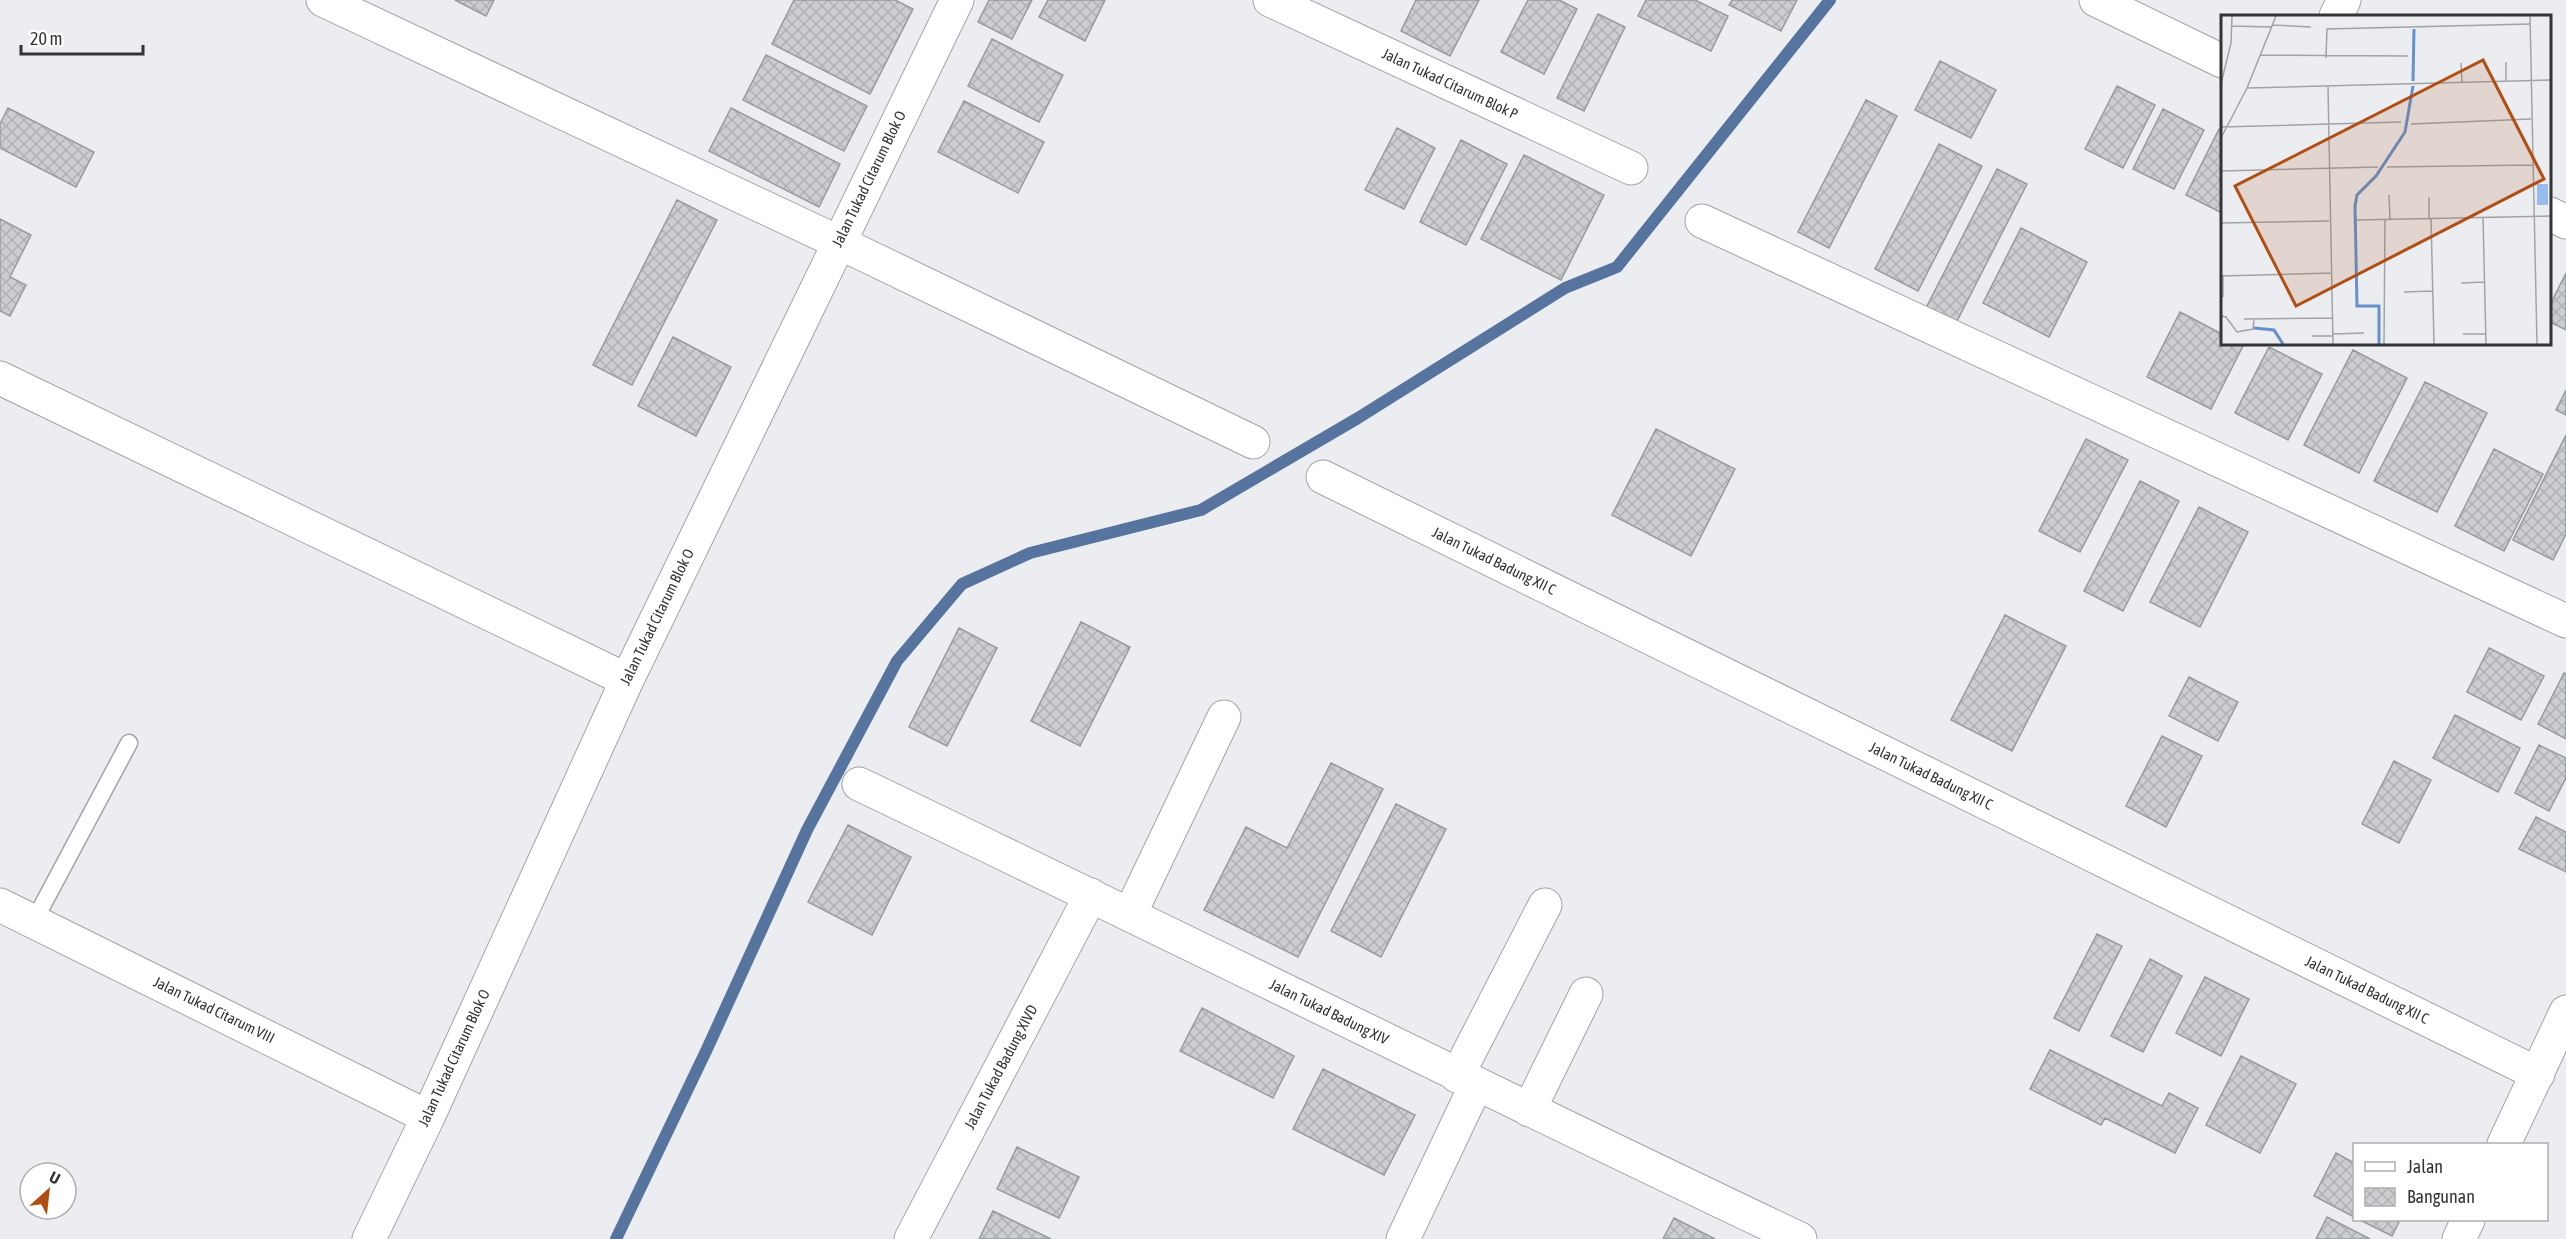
<svg xmlns="http://www.w3.org/2000/svg" width="2566" height="1239" font-family="'Asap Condensed',sans-serif">
  <style>
    .lines { fill: none; stroke-linecap: round; stroke-linejoin: round }
    .stream { stroke: #57749f; stroke-width: 12 }
    .building { fill: url(#building-cross-hatch); stroke: #989b9e; stroke-width: 1.5 }
    .service-casing { stroke: #a2a4a7; stroke-width: 19 }
    .minor-casing { stroke: #a2a4a7; stroke-width: 35 }
    .service { stroke: #fff; stroke-width: 16 }
    .minor { stroke: #fff; stroke-width: 33 }
    .labels { text-anchor: middle; stroke-width: 6; stroke-linejoin: round; paint-order: stroke }
    .street-label { font-size: 15px; fill: #333435; stroke: #fff }
    .inset-river { fill: none; stroke: #6690cc; stroke-width: 3 }
    .inset-road { fill: none; stroke: #a1a3a6; stroke-width: 1.5 }
    .view { fill: #b04e13; fill-opacity: 0.15; stroke: #b04e13; stroke-width: 3 }
    .inset-edge { fill: none; stroke: #333435; stroke-width: 3 }
  </style>
  <defs>
    <pattern id="building-cross-hatch" width="8" height="8" patternUnits="userSpaceOnUse" patternTransform="scale(1.5)"><rect width="8" height="8" fill="#cbcdd0"/><path d="M0 0l8 8M0 8l8-8" fill="none" stroke="#afb1b3"/></pattern>
  </defs>
  <rect width="100%" height="100%" fill="#ebedf1"/>
  <g class="lines">
    <path class="stream" d="M616,1239L707,1049L807,830L897,661L962,584L1030,553L1201,510L1358,418L1565,288L1617,267L1830,0"/>
  </g>
  <path class="building" d="M455,0H494L486,16Z
    M794,0H895L913,9L870,94L772,44Z
    M989,0H1032L1012,39L978,22Z
    M1048,0H1105L1085,41L1039,17Z
    M1416,0H1479L1450,56L1401,31Z
    M1528,0H1559L1577,9L1544,74L1501,52Z
    M1646,0H1695L1728,16L1711,51L1638,16Z
    M1732,0H1797L1781,31L1729,5Z
    M1598,14L1625,27L1584,111L1557,98Z
    M992,39L1063,75L1039,122L968,86Z
    M766,55L867,106L844,151L743,100Z
    M1940,61L1996,90L1971,138L1915,110Z
    M2117,86L2155,105L2123,168L2085,149Z
    M1866,100L1897,116L1829,248L1798,232Z
    M964,101L1044,142L1018,193L938,152Z
    M8,108L94,152L76,187L0,148V124Z
    M731,108L840,164L819,207L709,151Z
    M2163,109L2204,130L2174,189L2133,169Z
    M1397,128L1435,148L1404,209L1365,190Z
    M2219,129L2222,131V213L2186,195Z
    M1461,140L1507,164L1466,245L1420,222Z
    M1939,144L1982,166L1918,291L1875,269Z
    M1524,155L1604,195L1561,280L1481,239Z
    M1997,169L2027,184L1956,323L1926,308Z
    M677,200L717,220L632,385L593,365Z
    M0,219L31,235L10,277L26,285L10,316L0,311Z
    M2021,228L2087,262L2049,337L1983,303Z
    M2566,273V330L2550,322V305Z
    M2180,312L2222,334V344H2244L2211,409L2147,377Z
    M673,337L731,367L696,436L638,406Z
    M2269,347L2322,374L2288,440L2235,413Z
    M2353,350L2407,378L2359,473L2304,445Z
    M2425,382L2487,413L2437,512L2374,481Z
    M2566,390V415L2556,410Z
    M1656,429L1735,469L1691,556L1612,515Z
    M2566,435V534L2553,560L2513,540Z
    M2086,439L2128,460L2080,552L2039,531Z
    M2494,449L2543,474L2504,551L2455,526Z
    M2140,481L2179,501L2123,611L2084,591Z
    M2199,507L2248,532L2200,627L2150,602Z
    M2005,615L2066,646L2012,751L1951,720Z
    M1081,622L1130,647L1080,746L1031,721Z
    M959,628L997,648L947,746L909,727Z
    M2489,648L2544,676L2521,720L2467,692Z
    M2564,673L2566,674V739L2538,724Z
    M2189,677L2238,702L2218,741L2169,716Z
    M2455,715L2520,748L2498,792L2433,758Z
    M2162,736L2202,756L2166,827L2126,806Z
    M2539,745L2566,758V778L2549,811L2515,793Z
    M2394,761L2431,780L2399,843L2362,824Z
    M1331,763L1383,789L1298,957L1204,910L1246,827L1287,848Z
    M1396,804L1446,829L1381,957L1331,931Z
    M2536,817L2566,832V872L2519,849Z
    M848,825L911,857L872,935L808,902Z
    M2097,934L2122,946L2079,1031L2054,1018Z
    M2150,959L2182,976L2143,1052L2111,1036Z
    M2205,977L2249,999L2221,1056L2176,1033Z
    M1202,1008L1294,1056L1273,1098L1180,1051Z
    M2050,1050L2162,1106L2169,1093L2198,1108L2175,1153L2105,1118L2101,1125L2030,1089Z
    M2241,1056L2296,1084L2260,1153L2206,1125Z
    M1323,1069L1415,1115L1384,1175L1293,1129Z
    M1017,1147L1079,1177L1059,1218L997,1189Z
    M2336,1153L2354,1163V1217L2314,1196Z
    M993,1211L1051,1239H979Z
    M2327,1217L2370,1239H2316Z
    M1674,1218L1715,1239H1663Z
    M2360,1220H2400L2392,1236Z"/>
  <g class="lines">
    <defs>
      <path id="service" d="M34,921L129,743"/>
      <path id="minor" d="M323,0L838,242L1253,442
        M1270,0L1631,168
        M2096,0L2222,61
        M2336,16L2344,0
        M2550,214L2566,222
        M1702,221L2566,621
        M0,378L627,680
        M1323,477L2538,1074
        M859,784C1173,934 1485,1090 1800,1239
        M0,905L428,1117
        M1130,914L1224,717
        M1457,1076L1545,905
        M1529,1110L1586,994
        M2504,1144L2566,1012
        M369,1239L428,1117L627,680L957,0
        M911,1239L1091,895
        M1403,1239L1476,1085
        M2459,1239L2468,1220"/>
    </defs>
    <use href="#service" class="service-casing"/>
    <use href="#minor" class="minor-casing"/>
    <use href="#service" class="service"/>
    <use href="#minor" class="minor"/>
  </g>
  <g class="labels">
    <g class="street-label">
      <text transform="translate(1450 84) rotate(25)" y="5">Jalan Tukad Citarum Blok P</text>
      <text transform="translate(869 179) rotate(-64)" y="5">Jalan Tukad Citarum Blok O</text>
      <text transform="translate(1494 561) rotate(26)" y="5">Jalan Tukad Badung XII C</text>
      <text transform="translate(657 617) rotate(-64)" y="5">Jalan Tukad Citarum Blok O</text>
      <text transform="translate(1931 776) rotate(26)" y="5">Jalan Tukad Badung XII C</text>
      <text transform="translate(2367 990) rotate(26)" y="5">Jalan Tukad Badung XII C</text>
      <text transform="translate(214 1010) rotate(26)" y="5">Jalan Tukad Citarum VIII</text>
      <text transform="translate(1329 1012) rotate(26)" y="5">Jalan Tukad Badung XIV</text>
      <text transform="translate(454 1058) rotate(-65)" y="5">Jalan Tukad Citarum Blok O</text>
      <text transform="translate(1001 1067) rotate(-62)" y="5">Jalan Tukad Badung XIVD</text>
    </g>
  </g>
  <g transform="translate(2221 15)">
    <rect width="330" height="330" fill="#ebedf1"/>
    <path d="M316,169H327V190H316Z" fill="#99bcee"/>
    <path class="inset-river" d="M192,66L193,14M33,313L53,315L62,329M158,329V291H136L134,191L136,180L155,161L184,117L192,71"/>
    <path class="inset-road" d="M309,1L316,329M51,10L90,12M11,11L50,12M39,40L187,41M105,43L106,14L310,9M240,48L241,67M285,66V47M0,69L10,28L11,1M107,72L112,329M26,73L330,65M190,109L310,104M0,112L180,107M0,123L26,73L55,1M166,152L312,150M0,156L157,152M168,180L169,204M262,202L265,329M208,203V182M210,203L213,329M136,205L330,201M0,208L108,206M2,260V282M0,261L111,258M240,268L264,267M183,277L212,276M0,301L5,302L16,317L32,314L33,305M23,304L112,303M112,319L143,318M242,319H265M91,321H112M163,329L164,204"/>
    <path class="view" d="M262,45L323,164L75,291L14,171Z"/>
    <rect width="330" height="330" class="inset-edge"/>
  </g>
  <rect x="2353" y="1143" width="195" height="78" fill="#ffffff" stroke="#adaeae" stroke-width="1.5"/>
  <rect x="2365" y="1162" width="30" height="9" fill="#ffffff" stroke="#adaeae" stroke-width="1.5"/>
  <text x="2407" y="1173" font-size="18" fill="#333435">Jalan</text>
  <rect x="2365" y="1188" width="30" height="18" fill="url(#building-cross-hatch)" stroke="#adaeae" stroke-width="1.5"/>
  <text x="2407" y="1203" font-size="18" fill="#333435">Bangunan</text>
  <g transform="translate(48 1191) rotate(27)"><circle r="28" fill="#ffffff" stroke="#adaeae" stroke-width="1.5"/>
  <path d="M0-4.5L10 22L0 15L-10 22Z" fill="#b04e13"/>
  <text y="-9" font-size="16" font-weight="bold" text-anchor="middle" fill="#333435">U</text>
  </g>
  <path d="M21 45v9h122v-9" fill="none" stroke="#333435" stroke-width="3"/>
  <text x="30" y="45" font-size="18" fill="#333435" stroke="#ffffff" stroke-width="4.5" paint-order="stroke">20 m</text>
</svg>
